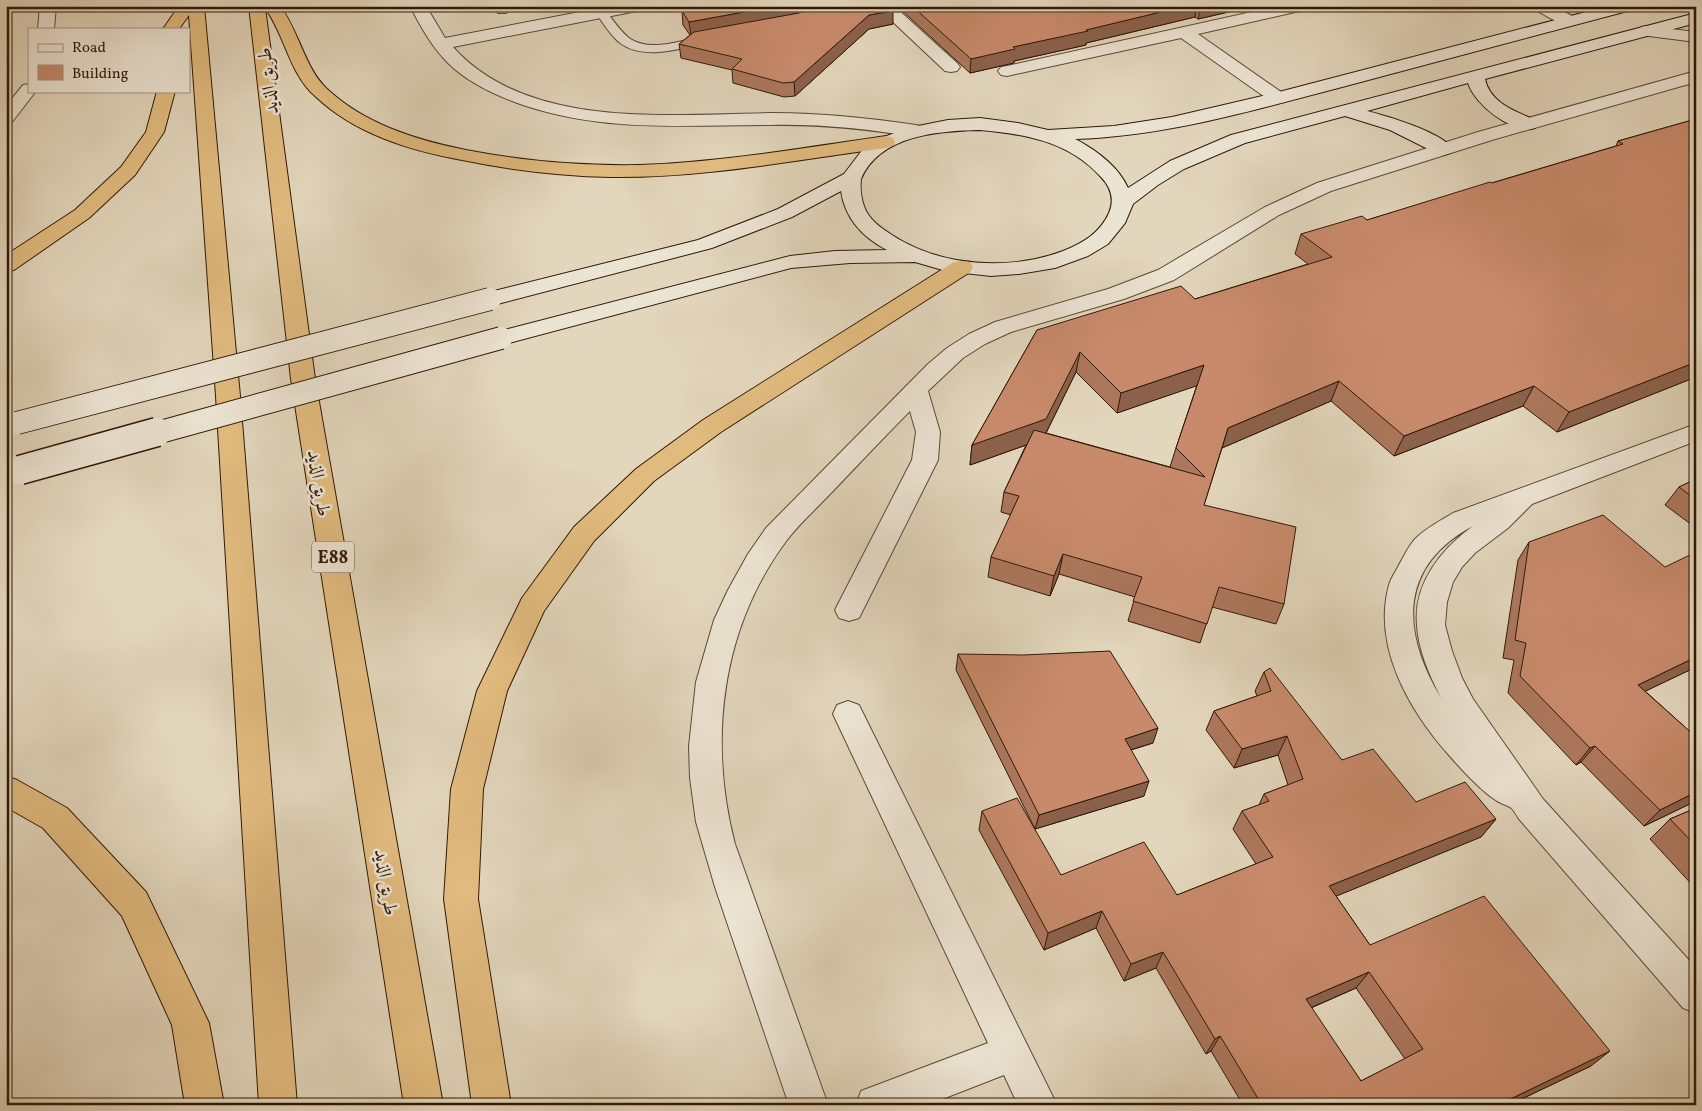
<svg xmlns="http://www.w3.org/2000/svg" width="1702" height="1111" font-family="Vollkorn,Amiri,serif">
  <style>
    .lines { fill: none; stroke-linecap: round; stroke-linejoin: round }
    .lane-casing { stroke: #5c4834; stroke-width: 2 }
    .street-casing { stroke: #5c4834; stroke-width: 2 }
    .secondary-casing { stroke: #301807; stroke-width: 2 }
    .highway-casing { stroke: #301807; stroke-width: 2 }
    .lane { fill: #ece4d3; fill-rule: evenodd }
    .street { fill: #ece4d3; fill-rule: evenodd }
    .secondary { fill: #ece4d3; fill-rule: evenodd }
    .highway { fill: #e1bb7e; fill-rule: evenodd }
    .secondary-bridge-far1-casing { stroke: #301807; stroke-width: 24; stroke-linecap: butt }
    .secondary-bridge-casing { stroke: #301807; stroke-width: 31; stroke-linecap: butt }
    .secondary-bridge-far1 { stroke: #ece4d3; stroke-width: 22 }
    .secondary-bridge { stroke: #ece4d3; stroke-width: 28 }
    .wall { fill: #ac775c; stroke: #301807; fill-rule: evenodd }
    .shaded-wall { fill: #8c614b; stroke: #301807 }
    .building { fill: #c88a6b; stroke: #301807; fill-rule: evenodd }
    .labels { text-anchor: middle; stroke-width: 5; stroke-linejoin: round; paint-order: stroke }
    .shield { fill: #ece4d3; stroke: #685544; stroke-width: 1 }
    .shield-label { font-size: 18px; font-weight: bold; fill: #301807 }
    .street-label { font-size: 19px; fill: #301807; stroke: #ece4d3 }
  </style>
  <rect width="100%" height="100%" fill="#e2d6bc"/>
  <filter id="stains"><feTurbulence type="fractalNoise" baseFrequency=".004" numOctaves="4"/><feColorMatrix values="0 0 0 0 .2 0 0 0 0 .09 0 0 0 0 .02 0 0 0 .5 -.17"/></filter>
  <radialGradient id="worn" r=".72"><stop offset=".6" stop-color="#630" stop-opacity="0"/><stop offset="1" stop-color="#630" stop-opacity=".3"/></radialGradient>
  <g class="lines">
    <defs>
      <path id="lane" d="M494,6H506L508,11L506,13H498Z
        M602,9L606,11C613,20 620,31 629,38C650,53 684,40 707,35L713,39L707,43C681,48 644,61 620,43C611,36 603,23 596,13Z"/>
      <path id="street" d="M40,6H56L54,29H38Z
        M410,6H426L445,38L611,6H645L643,9L637,11L453,47C528,131 672,114 773,113C821,113 869,118 916,125L923,127L925,131L923,135L916,137C868,129 821,124 772,125C685,125 604,133 520,104C495,95 467,82 448,63C431,46 421,27 410,6Z
        M876,6H894L957,63L960,67L957,71L951,72L945,71Z
        M1279,6L1306,7L1304,10L1198,34L1284,94L1287,98L1284,102L1278,103L1272,102L1181,38L1007,76L1001,75L998,71L1001,67L1007,66Z
        M1532,6H1553L1576,18L1578,21L1576,24C1562,28 1546,15 1534,9Z
        M1647,26L1696,32V42L1641,35L1639,31L1641,27Z
        M1696,71V82L1492,140L1331,191L1279,215L1174,280L1124,299L1011,332L985,344L963,358L928,391L940,432L938,460L859,618L849,621L839,618L835,610L912,460L916,432L910,411C883,438 857,466 831,493C816,509 800,523 787,540C721,628 708,740 735,844L828,1105H789L715,887L696,822L690,778L689,746L696,682L714,620L728,590L748,554L766,528L928,364L947,348L969,334L995,322L1108,289L1158,270L1265,207L1317,183L1478,132Z
        M29,84V91H36L12,122L6,123V106L23,85Z
        M1696,424V441L1532,504L1508,528L1475,553L1462,567L1453,582L1447,602L1445,625L1452,651L1462,678L1473,699L1543,799L1696,968V1013L1683,1008L1519,819C1509,803 1512,809 1497,801C1481,791 1461,769 1448,754C1409,710 1372,646 1389,585C1391,578 1396,571 1399,565C1404,556 1408,547 1415,539C1426,528 1440,521 1453,513ZM1473,526C1441,549 1413,584 1417,625C1418,650 1430,676 1441,698C1401,632 1398,566 1473,526Z
        M848,701L859,705L1057,1105H1018L1004,1075L927,1105H856L861,1091L988,1043L833,714L837,705Z"/>
      <path id="secondary" d="M1609,6H1637L1635,9C1537,35 1439,61 1342,87C1254,110 1166,136 1075,139C1096,150 1118,166 1128,188L1170,161L1231,135L1696,13V23L1485,79C1490,103 1515,111 1535,120L1537,124L1535,128C1512,134 1475,105 1468,83L1367,111C1387,116 1441,132 1453,149L1450,153L1443,155L1436,153L1390,130L1345,116L1245,143L1184,169L1158,185L1133,204L1125,223L1108,244L1088,256L1055,268L1019,274L991,276L946,271L915,262L850,263L791,268L501,345L493,343L490,338L493,333L790,256L835,251L887,250C862,237 845,218 841,191L792,217L712,248L490,306L482,304L479,299L482,294L698,240L778,209L844,174L863,149L876,140L908,128L948,120L980,118L1018,123L1048,130L1114,126L1172,117L1275,93ZM980,130C1025,134 1068,141 1100,176C1111,187 1115,199 1109,213C1100,233 1083,243 1063,251C1010,271 941,267 892,235C881,228 868,219 864,206C861,198 860,187 861,179C880,135 938,131 980,130Z"/>
      <path id="highway" d="M179,6H204L240,396L297,1105H259L216,396L189,15L179,29H163Z
        M249,6H280C299,31 304,66 326,88C364,124 416,140 466,150C523,161 581,166 639,165C721,162 804,148 886,136L893,138L895,142L893,146L886,148C795,160 704,178 612,177C561,176 511,170 462,160C409,150 355,134 315,96C289,73 285,35 265,8L315,379L443,1105H404L291,379Z
        M157,91H175L164,132L135,175L89,218L14,270L6,271V255L75,210L121,167L146,132Z
        M962,261L970,262L973,267L970,272L721,432L654,481L594,541L544,611L507,691L483,789L478,899L511,1105H472L444,899L451,789L477,691L522,598L574,527L636,469L703,420L954,262Z
        M6,776L17,780L67,808L146,892L209,1023L224,1105H185L172,1025L122,916L43,828L6,807Z"/>
    </defs>
    <use href="#lane" class="lane-casing"/>
    <use href="#street" class="street-casing"/>
    <use href="#secondary" class="secondary-casing"/>
    <use href="#highway" class="highway-casing"/>
    <use href="#lane" class="lane"/>
    <use href="#street" class="street"/>
    <use href="#secondary" class="secondary"/>
    <use href="#highway" class="highway"/>
    <defs>
      <path id="secondary-bridge-far1" d="M17,423L490,299
        M153,434L501,338"/>
      <path id="secondary-bridge" d="M20,470L157,432"/>
    </defs>
    <use href="#secondary-bridge-far1" class="secondary-bridge-far1-casing"/>
    <use href="#secondary-bridge" class="secondary-bridge-casing"/>
    <use href="#secondary-bridge-far1" class="secondary-bridge-far1"/>
    <use href="#secondary-bridge" class="secondary-bridge"/>
  </g>
  <path class="wall" d="M693,6H800L801,10L796,14L893,24L869,29L795,96L784,97L733,83L732,70L681,58L679,44L690,35L683,25L682,11L693,9Z
    M897,6H1255L1198,19L1195,17L1086,43V45L1014,61V63L970,73Z
    M1696,119V377L1557,432L1523,406L1394,456L1331,401L1222,448L1204,505L1284,604L1276,624L1212,607L1200,643L1128,621L1135,597L1059,574L1050,596L988,577L991,557L1011,515L1001,512L1004,492L1026,445L970,465L972,445L1037,330L1195,299L1308,264L1295,254L1301,234L1367,220L1616,146L1618,141ZM1076,372L1117,413L1197,385L1176,448L1170,467L1046,433Z
    M1696,479V528L1665,505L1679,487Z
    M1529,542L1696,667L1645,691L1696,737V801L1644,826L1581,762L1576,765L1508,693L1514,660L1503,658L1518,560Z
    M958,654L1153,743L1131,750L1144,796L1035,829L956,670Z
    M1264,672L1342,760L1416,802L1496,819L1481,837L1336,896L1370,945L1591,1066L1509,1105H1243L1211,1051L1206,1054L1156,968L1124,981L1096,928L1044,950L979,830L982,811L1061,875L1177,895L1256,864L1233,829L1242,811L1259,805L1264,794L1288,785L1278,755L1234,768L1206,730L1214,711L1257,696L1255,691ZM1356,988L1405,1059L1361,1081L1311,1008Z
    M1696,808V889L1650,839L1670,819Z"/>
  <path class="shaded-wall" d="M777,6H800L801,10L791,17L691,36L689,22Z
    M1186,6H1197L1195,17L1086,43V45L1014,61V63L970,73L971,59L1013,47Z
    M1201,6H1255L1198,19Z
    M893,11V24L869,29L795,96L794,82L869,15Z
    M1080,352L1076,372L1043,439L970,465L972,445Z
    M1696,362V377L1557,432L1569,412Z
    M1204,365L1199,385L1117,413L1121,393Z
    M1339,381L1331,401L1222,448L1228,428Z
    M1534,386L1523,406L1394,456L1404,436Z
    M1063,554L1059,574L1050,596L1054,576Z
    M1696,657V667L1623,702L1638,685Z
    M1158,728L1153,743L1120,753L1125,739Z
    M1287,736L1278,755L1234,768L1242,749Z
    M1595,746L1581,762L1576,765L1590,748Z
    M1149,781L1144,796L1035,829L1039,815Z
    M1696,792V801L1644,826L1660,810Z
    M1496,819L1481,837L1317,904L1329,886Z
    M1102,911L1096,928L1044,950L1048,933Z
    M1163,952L1156,968L1124,981L1131,964Z
    M1369,972L1356,988L1294,1015L1306,999Z
    M1220,1036L1211,1051L1206,1054L1215,1039Z
    M1610,1051L1591,1066L1509,1105H1498Z"/>
  <path class="building" d="M694,6H777L689,22L682,11L696,9Z
    M810,6H888L893,11L869,15L794,82L783,83L732,69L742,59L679,44L694,32L799,13L807,10Z
    M912,6H1186L1086,30L1088,31L1013,47L1015,49L971,59Z
    M1696,119V362L1569,412L1534,386L1404,436L1339,381L1228,428L1204,505L1296,527L1284,604L1219,587L1207,624L1133,601L1142,577L1063,554L1054,576L991,557L1019,496L1004,492L1034,430L1205,477L1176,448L1204,365L1121,393L1080,352L1046,419L972,445L1037,330L1181,286L1195,299L1332,257L1301,234L1362,216L1367,220L1490,182L1492,183L1623,144L1618,141Z
    M1696,479V500L1679,487Z
    M1603,515L1665,567L1696,552V657L1638,685L1696,737V792L1660,810L1595,746L1590,748L1520,676L1526,643L1515,640L1529,542Z
    M1110,651L1158,728L1125,739L1149,781L1039,815L958,654L1023,655Z
    M1270,668L1342,760L1373,749L1416,802L1465,782L1496,819L1329,886L1370,945L1484,896L1610,1051L1498,1105H1262L1220,1036L1215,1039L1163,952L1131,964L1102,911L1048,933L982,811L1017,798L1061,875L1144,842L1177,895L1273,857L1242,811L1269,801L1264,794L1303,779L1287,736L1242,749L1214,711L1271,691L1264,672ZM1369,972L1423,1049L1361,1081L1306,999Z
    M1696,808V846L1670,819Z"/>
  <g class="labels">
    <rect class="shield" x="312" y="541.5" width="42" height="31" rx="4"/>
    <g class="shield-label">
      <text x="333" y="563">E88</text>
    </g>
    <g class="street-label">
      <text transform="translate(267 81) rotate(-97)" y="7">طريق الذيد</text>
      <text transform="translate(320 483) rotate(81)" y="7">طريق الذيد</text>
      <text transform="translate(387 882) rotate(81)" y="7">طريق الذيد</text>
    </g>
  </g>
  <rect width="1702" height="1111" fill="none" stroke="#e2d6bc" stroke-width="25"/>
  <rect x="8" y="8" width="1687" height="1096" fill="none" stroke="#301807" stroke-width="2.5"/>
  <rect x="12" y="12" width="1677" height="1086" fill="none" stroke="#301807"/>
  <rect x="28" y="28" width="162" height="65" fill="#ece4d3" stroke="#a19281"/>
  <rect x="38" y="44" width="25" height="8" fill="#ece4d3" stroke="#a19281"/>
  <text x="72" y="52" font-size="15" fill="#301807">Road</text>
  <rect x="38" y="65" width="25" height="15" fill="#c88a6b" stroke="#a19281"/>
  <text x="72" y="78" font-size="15" fill="#301807">Building</text>
  <rect width="100%" height="100%" filter="url(#stains)"/>
  <rect width="100%" height="100%" fill="url(#worn)"/>
</svg>
